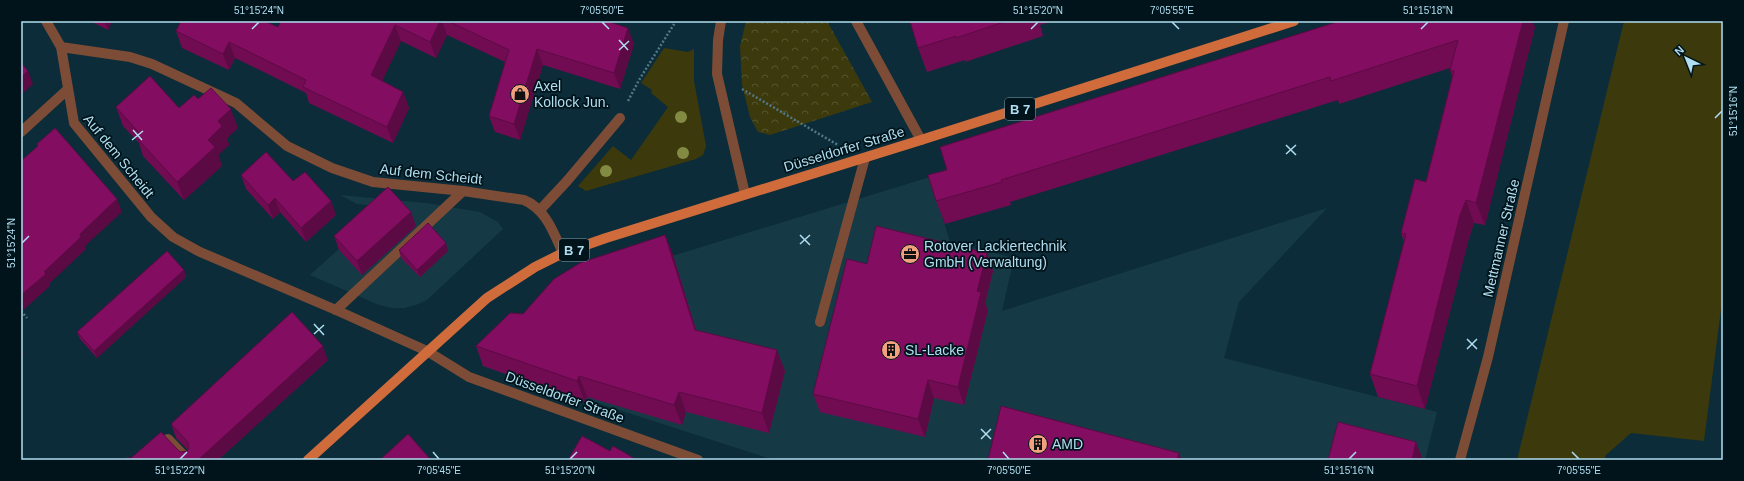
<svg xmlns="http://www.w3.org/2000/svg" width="1744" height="481" font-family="Helvetica,sans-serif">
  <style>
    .built { fill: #153a46 }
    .grass { fill: #3c390d }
    .park { fill: url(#park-crowns) }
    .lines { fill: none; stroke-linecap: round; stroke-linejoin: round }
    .path { stroke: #527886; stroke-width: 2.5; stroke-dasharray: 2 2; stroke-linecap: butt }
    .service { stroke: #7d4c36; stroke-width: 10 }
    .minor { stroke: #7d4c36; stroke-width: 10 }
    .primary { stroke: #d06b3c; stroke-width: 10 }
    .tree { fill: #838b43 }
    .wall { fill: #710c53 }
    .shaded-wall { fill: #5c0a44 }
    .building { fill: #830e61; stroke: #5c0a44 }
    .ticks { fill: none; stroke: #b1def0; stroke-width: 1.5 }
    .labels { text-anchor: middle; stroke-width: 3.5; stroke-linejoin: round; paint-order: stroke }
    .shield { fill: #01141b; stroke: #7ca1b0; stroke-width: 1 }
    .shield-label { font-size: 13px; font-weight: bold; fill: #b1def0 }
    .poi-label { font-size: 14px; fill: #b1def0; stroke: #01141b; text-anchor: start }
    .street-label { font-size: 14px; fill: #b1def0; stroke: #01141b }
    .neatline { fill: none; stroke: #b1def0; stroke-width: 1.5 }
    .ticks-label { font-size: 10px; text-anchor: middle; fill: #b1def0 }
  </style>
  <defs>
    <pattern id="park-crowns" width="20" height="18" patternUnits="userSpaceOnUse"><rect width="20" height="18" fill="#3c390d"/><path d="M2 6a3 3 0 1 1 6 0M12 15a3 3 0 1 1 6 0" fill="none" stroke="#565531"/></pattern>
  </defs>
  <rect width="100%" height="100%" fill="#0b2c38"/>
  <path class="built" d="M930,177L950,242L1014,258L1002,311L1327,208L1239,302L1224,358L1437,412L1425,460H774L482,366L554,302L672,256Z
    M340,195L426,203L480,212L498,222L503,229L427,300L416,305L404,308H392L379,305L310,275L385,207L357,204Z"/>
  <path class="grass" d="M1624,21H1723V294L1704,441L1631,433L1606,455L1604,460H1517Z
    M664,48L688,52L694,49V81L706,146L703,155L696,159L586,191L578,186L613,146L631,160L668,107L651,93L652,90L641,83Z"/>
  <path class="park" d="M746,21H827L872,102L770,135L758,132L750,117L742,85L740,46Z"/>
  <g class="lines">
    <path class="path" d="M742,89L838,145
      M628,101L639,80L676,21
      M21,311L27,318"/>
    <path class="service" d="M856,21L921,140
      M540,210L567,181L620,118
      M336,310L463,191
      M820,322L865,158
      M168,439L188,460"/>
    <path class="minor" d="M46,21L61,47L74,123L151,217L173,237L200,252L336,310L427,351L469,377L698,460
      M721,21L718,40L717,74L745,194
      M61,47L130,57L152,64L236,103L287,146L332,168L373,182L463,191L524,200C546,209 554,234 563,253
      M21,132L67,90
      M1460,460L1488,357L1564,21"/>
    <path class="primary" d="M308,460L487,298L535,267L563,253L606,238L921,140L1294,21"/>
  </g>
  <g class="tree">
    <circle cx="681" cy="117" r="6"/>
    <circle cx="683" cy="153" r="6"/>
    <circle cx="606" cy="171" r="6"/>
  </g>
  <path class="wall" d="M90,21H112L108,30Z
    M281,21H606L634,44L620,89L543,65L520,140L495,132L489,116L505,62L447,35L436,58L401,41L382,81L403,92L409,108L393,143L309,103L306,93L235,58L229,70L182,48L176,31L278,27Z
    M910,21H1054L1040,25L1043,36L965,62V60L927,72L918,48Z
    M1340,21L1535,27L1485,225L1474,223L1469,238L1425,409L1378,397L1370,374L1404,242L1401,233L1426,182L1452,77L1450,70V68L1339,104L1338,100L1010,202L1011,205L945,224L936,201L947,170Z
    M198,99L238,128L227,138L229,145L218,155L222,166L184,200L143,156L139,143L123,126L116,107L179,108Z
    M241,175L293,181L336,215L306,242L280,212L273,219L246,189Z
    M416,226L362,275L339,250L334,236Z
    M665,235L673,255L696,330L785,371L769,433L686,412L682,425L587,397L585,402L483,366L476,346Z
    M399,250L448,251L420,277L401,258Z
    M987,253L993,271L985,303L988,310L964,405L934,398L925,437L820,412L813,394L867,264Z
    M184,270L186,277L97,358L80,339L77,332Z
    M328,360L218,460H125L179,451L181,452L187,451L188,450L176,438L171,424Z"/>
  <path class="shaded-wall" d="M105,21H112L108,30Z
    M440,21H442L447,35L436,58L430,42Z
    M1523,21H1533L1535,27L1485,225L1476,203Z
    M395,25L401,41L377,92L371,75Z
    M628,28L634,44L620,89L614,73Z
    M229,42L235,58L229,70L223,54Z
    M537,49L543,65L520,140L514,124Z
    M28,71L33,84L21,95V77Z
    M403,92L409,108L393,143L387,127Z
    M231,109L238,128L227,138L229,145L218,155L222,166L184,200L177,182L208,140L218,121Z
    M275,198L280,212L273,219L268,205Z
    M117,199L122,212L85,246L86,249L49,284L50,286L21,312V295L80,234Z
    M1466,200L1474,223L1469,238L1425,409L1417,386L1460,215Z
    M331,201L336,215L306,242L301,228Z
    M411,212L416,226L362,275L357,261Z
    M665,235L673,255L702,350L695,330Z
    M446,243L448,251L420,277L417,270Z
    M987,253L993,271L985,303L988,310L964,405L958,387L977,291Z
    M184,270L186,277L97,358L94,351Z
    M21,346L24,356L21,359Z
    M323,346L328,360L218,460H198Z
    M777,350L785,371L769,433L762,413Z
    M579,376L587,397L585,402L577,381Z
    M928,380L934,398L925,437L918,419Z
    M679,392L686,412L682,425L674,405Z
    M1416,442L1423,460H1412Z
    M1179,453L1182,460H1177Z"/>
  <path class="building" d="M181,21H264L278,27L281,21H440L430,42L395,25L371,75L403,92L387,127L303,87L306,80L229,42L223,54L176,31Z
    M448,21H606L628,28L614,73L537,49L514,124L489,116L509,50Z
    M910,21H1007L956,38V36L918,48Z
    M1340,21H1523L1476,203L1466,200L1460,215L1417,386L1370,374L1406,234L1401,233L1415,179L1426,182L1454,71L1450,70L1458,40L1331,81L1330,77L1001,180L1002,182L936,201L928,175L947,170L940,147Z
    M21,63L28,71L21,77Z
    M150,76L179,108L194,95L198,99L211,88L231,109L218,121L222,126L208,140L215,147L177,182L136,137L140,134L116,107Z
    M55,128L117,199L80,234L81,237L44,272L46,274L21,295V163H22L21,161L38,146L37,144Z
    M266,152L293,181L305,172L331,201L301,228L275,198L268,205L241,175Z
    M388,187L411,212L357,261L334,236Z
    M428,223L446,243L417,270L399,250Z
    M876,226L987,253L977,291L981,292L958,387L928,380L918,419L813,394L847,259L867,264Z
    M665,235L695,330L777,350L762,413L679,392L674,405L579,376L577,381L476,346L510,313L523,314L554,279L580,263Z
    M167,251L184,270L94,351L77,332Z
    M292,312L323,346L198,460H125L128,457L130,459L161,432L179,451L181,452L187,451L189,448L188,442L171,424Z
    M1001,406L1179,453L1177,460H988Z
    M1338,422L1416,442L1412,460H1328Z
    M408,434L431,460H380Z
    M582,436L610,451L613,446L637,460H568Z"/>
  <path class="ticks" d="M602,22L609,29M1172,22L1179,29M252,29L259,22M1031,29L1038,22M1421,29L1428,22M619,40L628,50M619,50L629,41M1715,118L1722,111M133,130L142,140M132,140L143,131M1286,145L1296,155M1286,154L1296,145M800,235L810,245M22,243L29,236M800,244L810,235M314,324L324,335M314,334L324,325M1467,339L1477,349M1467,349L1477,339M981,429L991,439M981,439L991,429M433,452L439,459M1003,452L1009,459M1572,452L1579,459M180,459L187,452M570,459L577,452M1349,459L1356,452"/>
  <defs>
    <symbol id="shop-disc" viewBox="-11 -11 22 22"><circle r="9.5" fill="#f2a17e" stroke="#01141b"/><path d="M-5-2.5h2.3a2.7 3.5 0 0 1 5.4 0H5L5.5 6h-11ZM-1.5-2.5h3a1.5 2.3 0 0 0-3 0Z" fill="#111"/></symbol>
    <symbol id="office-disc" viewBox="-11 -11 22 22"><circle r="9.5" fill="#f2a17e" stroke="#01141b"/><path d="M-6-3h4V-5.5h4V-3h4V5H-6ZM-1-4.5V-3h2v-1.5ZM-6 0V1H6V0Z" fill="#111"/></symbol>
    <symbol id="building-disc" viewBox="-11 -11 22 22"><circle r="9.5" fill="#f2a17e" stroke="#01141b"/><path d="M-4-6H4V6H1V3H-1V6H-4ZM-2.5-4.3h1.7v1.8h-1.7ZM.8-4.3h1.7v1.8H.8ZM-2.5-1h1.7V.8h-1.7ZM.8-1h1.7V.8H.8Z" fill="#111"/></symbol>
  </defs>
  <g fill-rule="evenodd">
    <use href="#shop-disc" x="509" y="83" width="22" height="22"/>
    <use href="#office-disc" x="899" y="243" width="22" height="22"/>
    <use href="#building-disc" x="880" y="339" width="22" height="22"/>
    <use href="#building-disc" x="1027" y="433" width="22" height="22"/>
  </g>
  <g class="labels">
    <g class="shield">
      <rect x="1005" y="98" width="30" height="22" rx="3"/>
      <rect x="559" y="239" width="30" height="22" rx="3"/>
    </g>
    <g class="shield-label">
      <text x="1020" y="114">B 7</text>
      <text x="574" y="255">B 7</text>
    </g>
    <g class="poi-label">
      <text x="534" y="91">Axel<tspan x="534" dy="16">Kollock Jun.</tspan></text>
      <text x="924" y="251">Rotover Lackiertechnik<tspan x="924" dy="16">GmbH (Verwaltung)</tspan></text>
      <text x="905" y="355">SL-Lacke</text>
      <text x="1052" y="449">AMD</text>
    </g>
    <g class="street-label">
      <text transform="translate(844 149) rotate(-17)" y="5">Düsseldorfer Straße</text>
      <text transform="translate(119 156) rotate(51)" y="5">Auf dem Scheidt</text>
      <text transform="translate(431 174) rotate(6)" y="5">Auf dem Scheidt</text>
      <text transform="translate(1501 238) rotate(-77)" y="5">Mettmanner Straße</text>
      <text transform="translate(565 397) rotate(20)" y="5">Düsseldorfer Straße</text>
    </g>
  </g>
  <rect width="1744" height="481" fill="none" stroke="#01141b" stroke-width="44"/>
  <g transform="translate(1686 58) rotate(317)" stroke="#01141b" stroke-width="3" paint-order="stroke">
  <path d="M0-3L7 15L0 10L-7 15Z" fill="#b1def0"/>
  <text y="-6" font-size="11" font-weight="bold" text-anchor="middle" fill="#b1def0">N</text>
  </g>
  <rect x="22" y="22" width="1700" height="437" class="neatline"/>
  <g class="ticks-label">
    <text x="259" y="14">51°15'24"N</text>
    <text x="602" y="14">7°05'50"E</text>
    <text x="1038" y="14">51°15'20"N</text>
    <text x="1172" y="14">7°05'55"E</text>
    <text x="1428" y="14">51°15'18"N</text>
    <text transform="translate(1733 111) rotate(-90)" y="4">51°15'16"N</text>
    <text transform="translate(11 243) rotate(-90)" y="4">51°15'24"N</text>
    <text x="180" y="474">51°15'22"N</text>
    <text x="439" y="474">7°05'45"E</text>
    <text x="570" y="474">51°15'20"N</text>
    <text x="1009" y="474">7°05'50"E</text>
    <text x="1349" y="474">51°15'16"N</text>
    <text x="1579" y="474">7°05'55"E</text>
  </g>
</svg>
